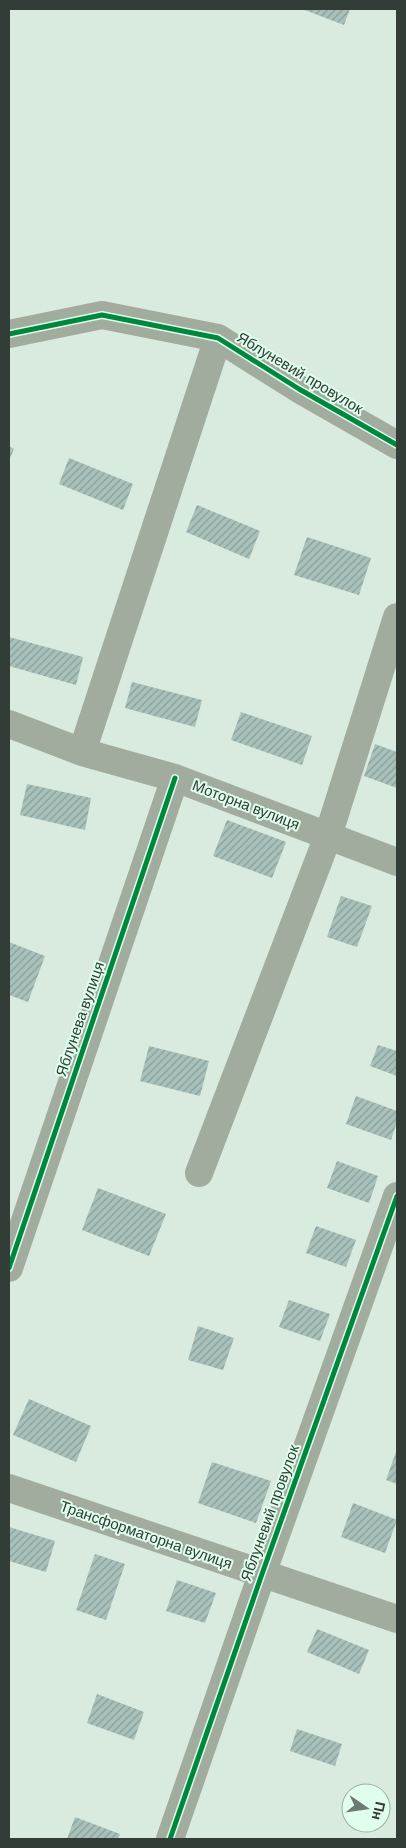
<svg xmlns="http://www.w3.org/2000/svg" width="406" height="1848" font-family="'DM Sans',sans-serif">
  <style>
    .building { fill: url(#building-hatch) }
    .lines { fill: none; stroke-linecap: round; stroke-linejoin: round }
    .minor { stroke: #a1ac9e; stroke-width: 28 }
    .cycleway-casing { stroke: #dffeec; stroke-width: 8 }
    .cycleway { stroke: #00873e; stroke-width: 5 }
    .labels { text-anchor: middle; stroke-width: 4; stroke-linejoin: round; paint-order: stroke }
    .street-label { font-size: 15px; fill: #313d36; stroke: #dffeec }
  </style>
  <defs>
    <pattern id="building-hatch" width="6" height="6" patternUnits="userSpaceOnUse" patternTransform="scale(1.25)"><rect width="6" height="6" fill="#a8c1ba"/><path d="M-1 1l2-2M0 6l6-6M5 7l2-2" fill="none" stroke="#899e98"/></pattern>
  </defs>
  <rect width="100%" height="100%" fill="#d9eadf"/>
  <path class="building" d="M302,9H350L344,25Z
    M9,446L14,449L9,460Z
    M69,458L133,484L123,510L59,484Z
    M197,505L260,531L249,559L186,532Z
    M307,537L371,558L359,595L294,575Z
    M9,637L83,657L76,685L9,666Z
    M132,682L202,700L195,727L125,708Z
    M241,712L312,736L302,765L231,740Z
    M375,744L397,752V788L364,776Z
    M27,784L91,798L85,830L20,815Z
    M227,820L286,842L272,878L213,856Z
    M341,896L372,906L357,947L327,937Z
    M9,942L45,956L28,1002L9,995Z
    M378,1045L397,1051V1076L370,1066Z
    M149,1046L209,1061L200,1096L140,1081Z
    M356,1096L397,1111V1122L391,1140L346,1124Z
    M337,1161L378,1176L369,1203L327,1188Z
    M98,1188L166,1214L149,1256L82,1230Z
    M316,1226L356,1240L346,1267L306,1253Z
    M289,1300L330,1314L320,1341L279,1327Z
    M198,1326L234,1338L223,1370L188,1360Z
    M29,1399L91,1426L76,1462L13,1435Z
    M397,1449V1484L386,1480Z
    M212,1462L271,1481L256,1523L198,1503Z
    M353,1503L397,1520L385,1553L341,1537Z
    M9,1527L55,1541L46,1572L9,1561Z
    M95,1554L125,1564L106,1620L76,1610Z
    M177,1580L216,1593L205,1623L166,1611Z
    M317,1629L369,1650L359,1674L307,1652Z
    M97,1694L144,1712L134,1740L87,1723Z
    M297,1729L342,1744L335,1766L290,1751Z
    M75,1817L120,1834L118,1839H67Z"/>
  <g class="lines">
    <path class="minor" d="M9,334L102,315L218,338L299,389L397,445
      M9,724L82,752L175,778L397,862
      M82,752L218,338
      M199,1173L328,836L397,617
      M9,1268L175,778
      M9,1488L397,1619
      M170,1839L262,1574L397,1196"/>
    <defs>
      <path id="cycleway" d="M9,334L102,315L218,338L299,389L397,445
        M9,1268L175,778
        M170,1839L262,1574L397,1196"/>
    </defs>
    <use href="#cycleway" class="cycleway-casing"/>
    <use href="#cycleway" class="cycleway"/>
  </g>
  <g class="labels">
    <g class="street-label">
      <text transform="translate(300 373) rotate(31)" y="5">Яблуневий провулок</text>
      <text transform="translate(246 805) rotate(21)" y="5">Моторна вулиця</text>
      <text transform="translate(80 1019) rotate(-71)" y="5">Яблунева вулиця</text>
      <text transform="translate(270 1513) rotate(-70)" y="5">Яблуневий провулок</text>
      <text transform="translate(146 1535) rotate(19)" y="5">Трансформаторна вулиця</text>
    </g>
  </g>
  <rect width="406" height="1848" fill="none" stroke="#313d36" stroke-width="20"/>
  <g transform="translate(366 1808) rotate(103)"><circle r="24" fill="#dffeec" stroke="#99b1a3"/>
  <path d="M0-4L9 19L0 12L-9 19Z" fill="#6c7a71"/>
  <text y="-8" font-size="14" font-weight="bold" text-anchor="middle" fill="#313d36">Пн</text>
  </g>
</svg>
